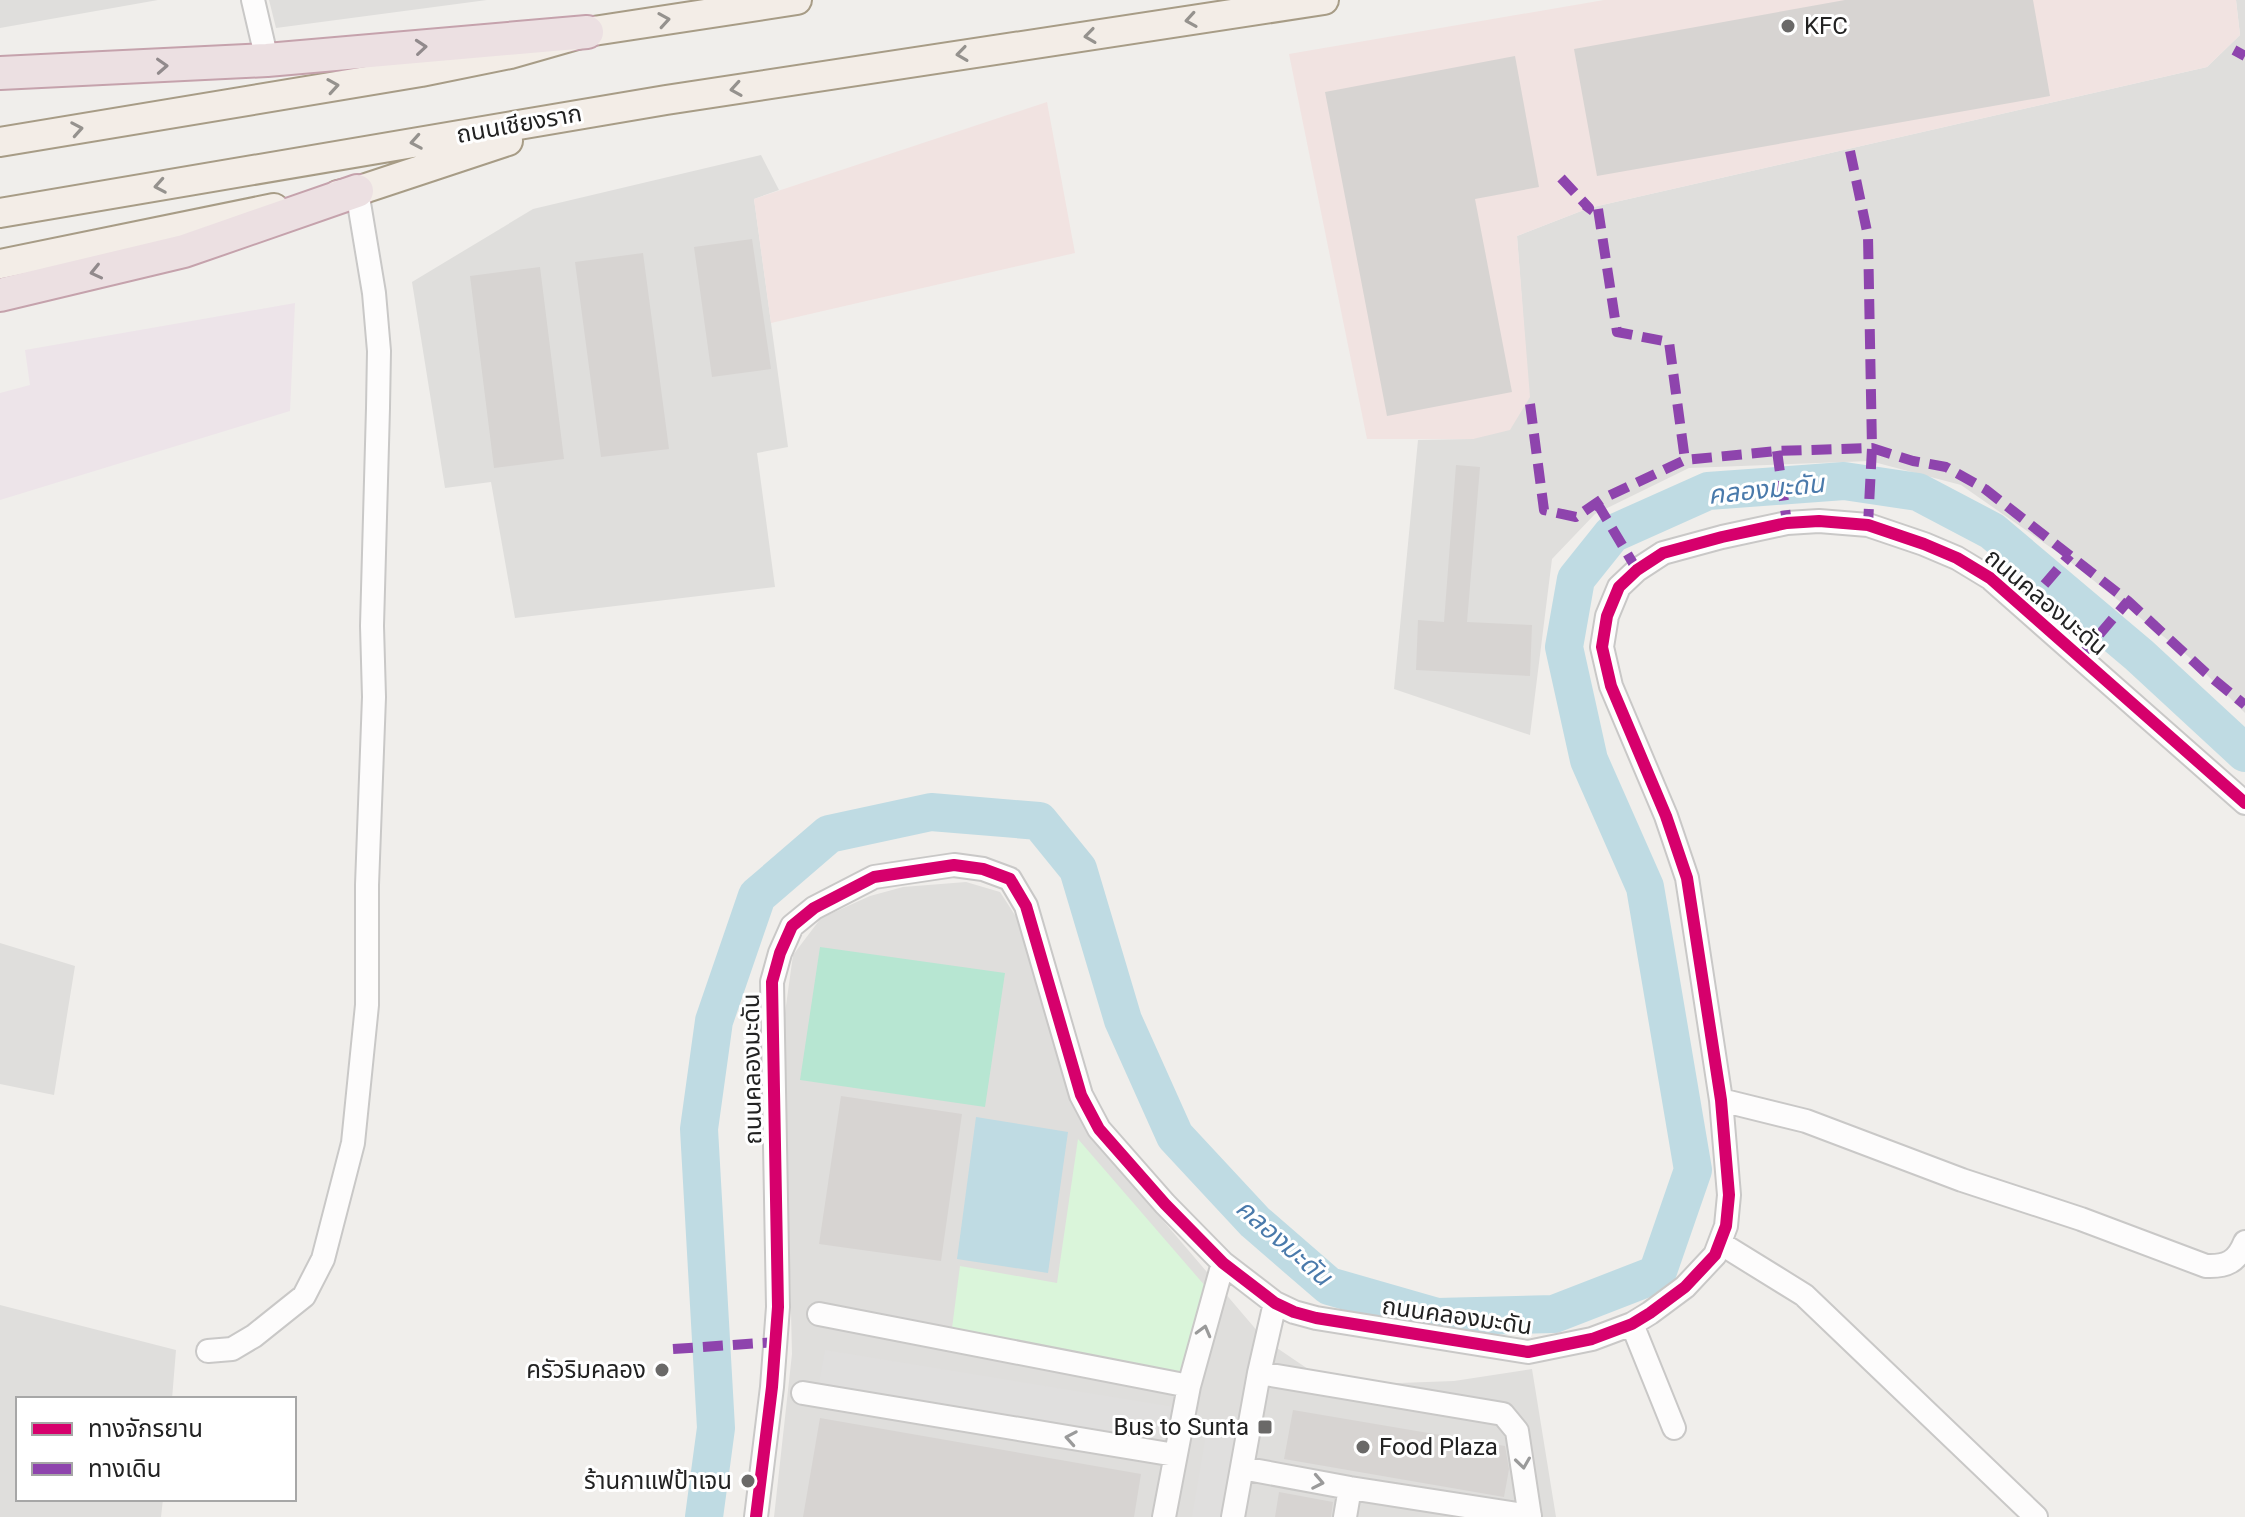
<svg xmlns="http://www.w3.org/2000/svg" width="2245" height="1517" font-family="Roboto,'Noto Sans Thai',sans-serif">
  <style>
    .residential { fill: #dfdedc }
    .commercial { fill: #f1e3e1 }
    .industrial { fill: #ede4e9 }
    .park { fill: #daf5da }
    .pitch { fill: #b7e6d2 }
    .parking { fill: #e0dfde }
    .water { fill: #bfdbe3 }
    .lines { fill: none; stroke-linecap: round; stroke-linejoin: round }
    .river { stroke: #bfdbe3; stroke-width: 38 }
    .building { fill: #d7d4d2 }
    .minor-casing { stroke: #c9c8c7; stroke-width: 26 }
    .major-casing { stroke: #a79c86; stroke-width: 32 }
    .highway-casing { stroke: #c5a2ac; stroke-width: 36 }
    .minor { stroke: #fdfcfc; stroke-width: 22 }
    .major { stroke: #f3ede7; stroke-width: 28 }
    .highway { stroke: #ece0e2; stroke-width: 32 }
    .quiet { stroke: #8e44ad; stroke-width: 10; stroke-dasharray: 20 10; stroke-linecap: butt }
    .cycleway-casing { stroke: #fff; stroke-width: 17 }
    .cycleway { stroke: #d6006c; stroke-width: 12 }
    .oneway { stroke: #95928e }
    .oneway2 { stroke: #918a8c }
    .oneway3 { stroke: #9a9a9a }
    .poi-dot { fill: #6a6968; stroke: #fff; stroke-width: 3 }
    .labels { text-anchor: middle; stroke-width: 6; stroke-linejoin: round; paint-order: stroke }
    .poi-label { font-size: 24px; fill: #222; stroke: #fff; text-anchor: end }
    .street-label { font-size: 24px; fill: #222; stroke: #fff }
    .water-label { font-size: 26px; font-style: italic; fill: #4a7aab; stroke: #fff }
  </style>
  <rect width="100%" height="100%" fill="#f0eeeb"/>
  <path class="residential" d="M0,0H158L0,28Z
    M269,0H487L276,28Z
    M2236,0H2245V713L2189,657L2063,556L1961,485L1870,461L1689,468L1595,514L1552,559L1530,735L1394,689L1418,440L1473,439L1529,397L1517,236L1589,208L2207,67L2240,35Z
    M761,155L779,190L754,199L788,447L757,453L775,587L515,618L491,482L445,488L412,282L533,209Z
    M966,882L1000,892L1022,926L1075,1108L1101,1148L1265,1340L1311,1371L1372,1384L1454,1381L1532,1369L1556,1517H774L792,1354L784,1020L793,955L821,918L870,896L903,887Z
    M0,943L75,966L54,1095L0,1084Z
    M0,1305L176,1350L172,1399H18V1499H163L161,1517H0Z"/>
  <path class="commercial" d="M1604,0H2236L2240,35L2207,67L1589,208L1517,236L1530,397L1510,430L1473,439H1367L1289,54Z
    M1047,102L1075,253L771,323L754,199Z"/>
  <path class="industrial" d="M295,303L290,411L0,500V393L30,385L25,350Z"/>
  <path class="park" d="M1078,1139L1206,1287L1180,1380L951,1336L960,1266L1057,1283Z"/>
  <path class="pitch" d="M820,947L1005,973L985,1107L800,1080Z"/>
  <path class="parking" d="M825,1350L1174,1407L1168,1441L819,1383Z
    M1208,1423L1246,1429L1231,1517H1192Z"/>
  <path class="water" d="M976,1117L1068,1132L1048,1273L957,1259Z"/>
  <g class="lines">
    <path class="river" d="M704,1517L716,1428L699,1129L714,1021L757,896L829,834L931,812L1039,821L1078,869L1123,1020L1175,1136L1255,1222L1329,1286L1437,1317L1554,1314L1657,1274L1693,1170L1645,887L1589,760L1564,647L1576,579L1612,534L1708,491L1844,481L1918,492L1992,531L2139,655L2245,753"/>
  </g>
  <path class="building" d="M1845,0H2033L2050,96L1597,176L1574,49Z
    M1515,56L1539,187L1475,199L1512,392L1387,416L1325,92Z
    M752,239L771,369L712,377L694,247Z
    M643,253L669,449L601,457L575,262Z
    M540,267L564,459L494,468L470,276Z
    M1456,465L1480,467L1467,622L1532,625L1530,676L1416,670L1418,620L1444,622Z
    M841,1096L962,1114L941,1261L819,1244Z
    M1293,1410L1505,1446L1509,1469L1504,1497L1284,1459Z
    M820,1418L1141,1474L1134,1517H803Z
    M1279,1492L1333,1502L1331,1517H1275Z"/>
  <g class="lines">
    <defs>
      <path id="minor" d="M253,0L267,60
        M1721,1100L1806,1121L1962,1180L2081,1219L2206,1266C2226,1267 2237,1262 2245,1242
        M1720,1243L1804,1295L2036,1517
        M819,1314L1189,1386
        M1632,1324L1674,1428
        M208,1351L232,1349L254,1336L304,1296L323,1259L353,1143L367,1005V885L374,697L372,626L378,408L379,351L374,293L357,191
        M1259,1373L1503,1414L1517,1431L1530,1517
        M803,1393L1175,1455
        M1242,1468L1350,1488L1530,1516
        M756,1517L772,1387L778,1307L772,982L780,953L792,926L814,908L874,877L954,865L983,869L1010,879L1026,906L1081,1095L1099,1129L1165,1204L1223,1263L1275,1303L1294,1312L1316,1318L1528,1352L1592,1339L1632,1324L1650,1313L1685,1287L1715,1255L1726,1226L1729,1195L1721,1100L1687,878L1666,816L1611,686L1602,647L1607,616L1619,587L1637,570L1663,553L1722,537L1787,523L1819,521L1868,525L1924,544L1957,558L1990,578L2245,803
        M1164,1517L1189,1386L1223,1263
        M1233,1517L1259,1373L1275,1303
        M1345,1517L1350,1488"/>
      <path id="major" d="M0,142L421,72L510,54L587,32L797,0
        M338,195L357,191L508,141
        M0,213L666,100L1324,0
        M0,264L274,208"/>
      <path id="highway" d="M0,73L267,60L587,32
        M0,295L184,251L357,191"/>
    </defs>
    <use href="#minor" class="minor-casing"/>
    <use href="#major" class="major-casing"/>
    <use href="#highway" class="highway-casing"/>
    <use href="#minor" class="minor"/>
    <use href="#major" class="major"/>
    <use href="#highway" class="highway"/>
    <path class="quiet" d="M2234,50L2245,56
      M1850,151L1868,236L1872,448L1868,525
      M1561,178L1589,208L1586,212
      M1598,209L1617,332L1669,342L1685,460
      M1530,404L1544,510L1576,517L1602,499L1685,460L1777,451L1872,448L1913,461L1946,467L1985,489L2128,601L2206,673L2245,705
      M1777,451L1787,523
      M1595,504L1600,508L1637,570
      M2023,605L2031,600L2070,555
      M2080,657L2128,601
      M673,1349L776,1342"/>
    <defs>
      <path id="cycleway" d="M756,1517L772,1387L778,1307L772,982L780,953L792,926L814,908L874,877L954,865L983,869L1010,879L1026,906L1081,1095L1099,1129L1165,1204L1223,1263L1275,1303L1294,1312L1316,1318L1528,1352L1592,1339L1632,1324L1650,1313L1685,1287L1715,1255L1726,1226L1729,1195L1721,1100L1687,878L1666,816L1611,686L1602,647L1607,616L1619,587L1637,570L1663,553L1722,537L1787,523L1819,521L1868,525L1924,544L1957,558L1990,578L2245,803"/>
    </defs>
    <use href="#cycleway" class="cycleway-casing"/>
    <use href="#cycleway" class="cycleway"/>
  </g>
  <defs><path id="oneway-chevron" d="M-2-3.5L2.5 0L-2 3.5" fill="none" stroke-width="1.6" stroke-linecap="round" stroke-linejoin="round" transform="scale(2)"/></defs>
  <g class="oneway">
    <use href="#oneway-chevron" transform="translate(664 20) rotate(-9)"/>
    <use href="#oneway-chevron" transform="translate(1191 20) rotate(171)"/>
    <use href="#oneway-chevron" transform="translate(1090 36) rotate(172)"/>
    <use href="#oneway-chevron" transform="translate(962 54) rotate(172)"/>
    <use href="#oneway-chevron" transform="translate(333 86) rotate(-9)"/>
    <use href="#oneway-chevron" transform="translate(736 89) rotate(171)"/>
    <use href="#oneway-chevron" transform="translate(77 129) rotate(-10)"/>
    <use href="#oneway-chevron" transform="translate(416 142) rotate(170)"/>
    <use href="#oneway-chevron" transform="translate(160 186) rotate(170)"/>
  </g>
  <g class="oneway2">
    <use href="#oneway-chevron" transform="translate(421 47) rotate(-5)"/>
    <use href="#oneway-chevron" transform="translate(162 66) rotate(-3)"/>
    <use href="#oneway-chevron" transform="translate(96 272) rotate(167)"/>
  </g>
  <g class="oneway3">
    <use href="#oneway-chevron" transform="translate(1204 1331) rotate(-75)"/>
    <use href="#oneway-chevron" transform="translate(1071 1438) rotate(-170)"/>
    <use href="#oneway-chevron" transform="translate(1523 1463) rotate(82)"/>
    <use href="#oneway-chevron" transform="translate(1318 1482) rotate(11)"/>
  </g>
  <g class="poi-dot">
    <circle cx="1788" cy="26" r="8"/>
    <circle cx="662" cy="1370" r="8"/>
    <rect x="1257" y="1419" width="16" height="16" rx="4"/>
    <circle cx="1363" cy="1447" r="8"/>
    <circle cx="748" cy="1481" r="8"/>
  </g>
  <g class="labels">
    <g class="poi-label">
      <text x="1804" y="34" text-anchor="start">KFC</text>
      <text x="646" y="1378">ครัวริมคลอง</text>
      <text x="1249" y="1435">Bus to Sunta</text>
      <text x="1379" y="1455" text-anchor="start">Food Plaza</text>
      <text x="732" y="1489">ร้านกาแฟป้าเจน</text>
    </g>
    <g class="street-label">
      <text transform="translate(519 124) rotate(-10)" y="8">ถนนเชียงราก</text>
      <text transform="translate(2046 602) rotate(40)" y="8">ถนนคลองมะดัน</text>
      <text transform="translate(752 1069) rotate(-91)" y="8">ถนนคลองมะดัน</text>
      <text transform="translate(1457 1316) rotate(8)" y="8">ถนนคลองมะดัน</text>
    </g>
    <g class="water-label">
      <text transform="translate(1766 489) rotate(-6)" y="9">คลองมะดัน</text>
      <text transform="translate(1284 1242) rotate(41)" y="9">คลองมะดัน</text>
    </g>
  </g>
  <rect x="16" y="1397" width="280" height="104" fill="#ffffff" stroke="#a7a7a7" stroke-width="2"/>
  <rect x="32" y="1423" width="40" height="12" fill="#d6006c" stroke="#a7a7a7" stroke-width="2"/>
  <text x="88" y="1437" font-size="24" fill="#222222">ทางจักรยาน</text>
  <rect x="32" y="1463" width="40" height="12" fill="#8e44ad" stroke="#a7a7a7" stroke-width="2"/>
  <text x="88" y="1477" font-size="24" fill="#222222">ทางเดิน</text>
</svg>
